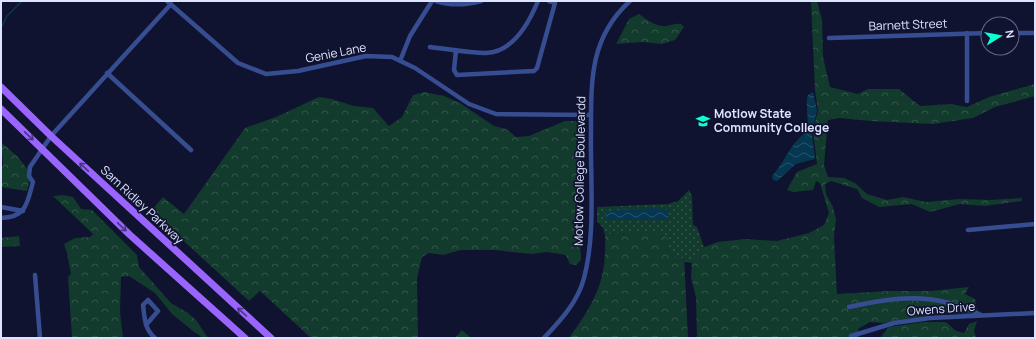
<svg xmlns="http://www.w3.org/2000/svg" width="1036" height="339" font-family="Manrope,sans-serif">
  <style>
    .grass { fill: url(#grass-dots) }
    .forest { fill: url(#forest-crowns) }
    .water { fill: url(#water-waves) }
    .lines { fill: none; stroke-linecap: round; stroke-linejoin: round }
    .stream { stroke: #063751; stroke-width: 1.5 }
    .street { stroke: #374d92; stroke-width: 4.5 }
    .primary { stroke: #9a65ff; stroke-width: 7 }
    .oneway { stroke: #473482 }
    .labels { text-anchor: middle; stroke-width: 3.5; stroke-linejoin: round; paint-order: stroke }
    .street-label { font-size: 12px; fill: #dee3ff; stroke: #10132f }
    .poi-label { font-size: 12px; font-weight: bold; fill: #dee3ff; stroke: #10132f; text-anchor: start }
  </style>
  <defs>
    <pattern id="grass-dots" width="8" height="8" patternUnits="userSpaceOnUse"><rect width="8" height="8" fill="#123a2d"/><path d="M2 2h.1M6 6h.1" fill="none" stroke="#34564c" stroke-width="1.8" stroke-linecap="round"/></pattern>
    <pattern id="forest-crowns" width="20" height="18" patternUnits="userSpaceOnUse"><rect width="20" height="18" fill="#123a2d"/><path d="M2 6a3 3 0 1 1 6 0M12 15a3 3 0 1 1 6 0" fill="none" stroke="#34564c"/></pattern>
    <pattern id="water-waves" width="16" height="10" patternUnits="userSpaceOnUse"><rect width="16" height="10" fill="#063751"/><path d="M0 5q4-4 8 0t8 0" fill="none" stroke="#2a546b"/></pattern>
  </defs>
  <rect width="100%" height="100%" fill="#10132f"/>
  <path class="grass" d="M689,190L692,196L693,225L697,227L704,247L692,263L676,260L669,252L627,233L605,235L603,228L597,221V207L668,204L678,201Z"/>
  <path class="forest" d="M811,1H817L822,20L823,57L830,87L858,94L868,89H899L920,106L950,104L967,107L989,97L1035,84V96L995,107L973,118L933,124L870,121L840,118L828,120L824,165L828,177L844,178L855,183L867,194L887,200L903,197L926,202L959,199L991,200L1022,198V201L985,206L960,204L930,212L912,204L879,207L862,198L857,189L831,181L825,184L826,194L833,207L836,219L834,237L837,294L889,291H931L969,287L965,294L975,299L977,310L970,314L944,313L883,323L870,322L858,329L859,338H697L696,298L691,277L692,260L704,247L718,242L746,239L777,241L809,233L824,225L829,213L820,183L816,181L813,190L793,192L787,190L797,172L817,164L813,131L818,110L815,91Z
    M639,14C646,19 656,27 665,26C671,26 675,23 681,24L684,27L675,40L662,44L643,42L616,44L629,19Z
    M424,92L444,96L460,103L494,126L506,129L516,137L529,136L565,121H582L579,214L581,260L576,265L570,264L566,255L547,252L531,254L494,250H461L443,255L429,253L422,257L417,279L418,338H311L260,291L249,301L151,211L163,197L184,214L245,128L276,117L319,97L332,99L354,106L373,108L389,126L402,117L413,95Z
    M1,142L18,157L31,174L27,191L1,187V170L3,165Z
    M64,195L73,197L81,209L92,210L137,255L139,267L171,303L188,313L196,320L208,338H203L193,331L172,314L155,293L129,276L121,277L120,312L123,338H72L68,277L71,274L67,253L64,244L75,238L90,237L93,234L53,196Z
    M627,233H661L668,239L669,252L675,259L684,256L688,338H569C595,302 607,281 605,235Z
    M19,236L20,246L1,247V238Z
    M977,321L974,331L976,338H880L889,327L923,322H946L956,331L964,333L969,324Z
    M462,330L471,338H455Z"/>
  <path class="water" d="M813,92L817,110L812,134L815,159L796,164L777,181L773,180L772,176C781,166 786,155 794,144C798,139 805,134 807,127C809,117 805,105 808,95Z
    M657,208L669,210L668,220H606V211Z"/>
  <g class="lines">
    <path class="stream" d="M1,28L7,16L22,1"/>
    <path class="street" d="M167,1L238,63L266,74L298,71L366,56L392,57L415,68L469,104L496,114L591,115
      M436,1C451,6 466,5 481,1
      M1012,33H1035
      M829,38L988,33
      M430,47C448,49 468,53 486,53C513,52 529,23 538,1
      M456,50L454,70L457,75L534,71L537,68L555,3L549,1
      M400,61L410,36L432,1
      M107,73L191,150
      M967,101V33
      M1,207L23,211
      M1,218C27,217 27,203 33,182L29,176L30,167L51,136L171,4
      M968,230L1035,224
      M35,275L40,338
      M849,307C897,296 935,292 981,315
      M146,325L158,311L148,300L143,305C145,319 144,328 155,338
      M851,336L894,323L930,318L1035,313
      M544,338C560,321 578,302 584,278C596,234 590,177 591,130C591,80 590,37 630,1"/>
    <path class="primary" d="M1,87L51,136L271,338
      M1,109L130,235L245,338"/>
  </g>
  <defs><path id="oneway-shaft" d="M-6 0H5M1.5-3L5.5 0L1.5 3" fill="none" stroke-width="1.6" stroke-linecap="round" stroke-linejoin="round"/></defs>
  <g class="oneway">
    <use href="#oneway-shaft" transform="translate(29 136) rotate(44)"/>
    <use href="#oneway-shaft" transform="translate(84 167) rotate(-137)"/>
    <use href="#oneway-shaft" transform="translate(122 227) rotate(44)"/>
    <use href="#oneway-shaft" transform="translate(242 312) rotate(-138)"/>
  </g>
  <defs>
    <symbol id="university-bare" viewBox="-9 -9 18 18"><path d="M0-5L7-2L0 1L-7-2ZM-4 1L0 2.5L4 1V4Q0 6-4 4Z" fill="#0affd3" stroke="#10132f" stroke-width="2.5" paint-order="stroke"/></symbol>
  </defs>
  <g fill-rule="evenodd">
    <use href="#university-bare" x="693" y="111" width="20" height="20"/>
  </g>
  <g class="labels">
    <g class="street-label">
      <text transform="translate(908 25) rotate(-2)" y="4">Barnett Street</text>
      <text transform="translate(336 53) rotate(-11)" y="4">Genie Lane</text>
      <text transform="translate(580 171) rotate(-89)" y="4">Motlow College Boulevardd</text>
      <text transform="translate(142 205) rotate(43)" y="4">Sam Ridley Parkway</text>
      <text transform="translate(941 309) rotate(-4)" y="4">Owens Drive</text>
    </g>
    <g class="poi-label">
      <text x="714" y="118">Motlow State<tspan x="714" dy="14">Community College</tspan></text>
    </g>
  </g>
  <rect width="1036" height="339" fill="none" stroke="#dee3ff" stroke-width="4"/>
  <g transform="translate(1000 36) rotate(79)"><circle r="19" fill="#10132f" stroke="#626682"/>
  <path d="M0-3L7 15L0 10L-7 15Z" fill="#0affd3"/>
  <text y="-6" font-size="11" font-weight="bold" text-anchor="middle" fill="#dee3ff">N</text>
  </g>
</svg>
